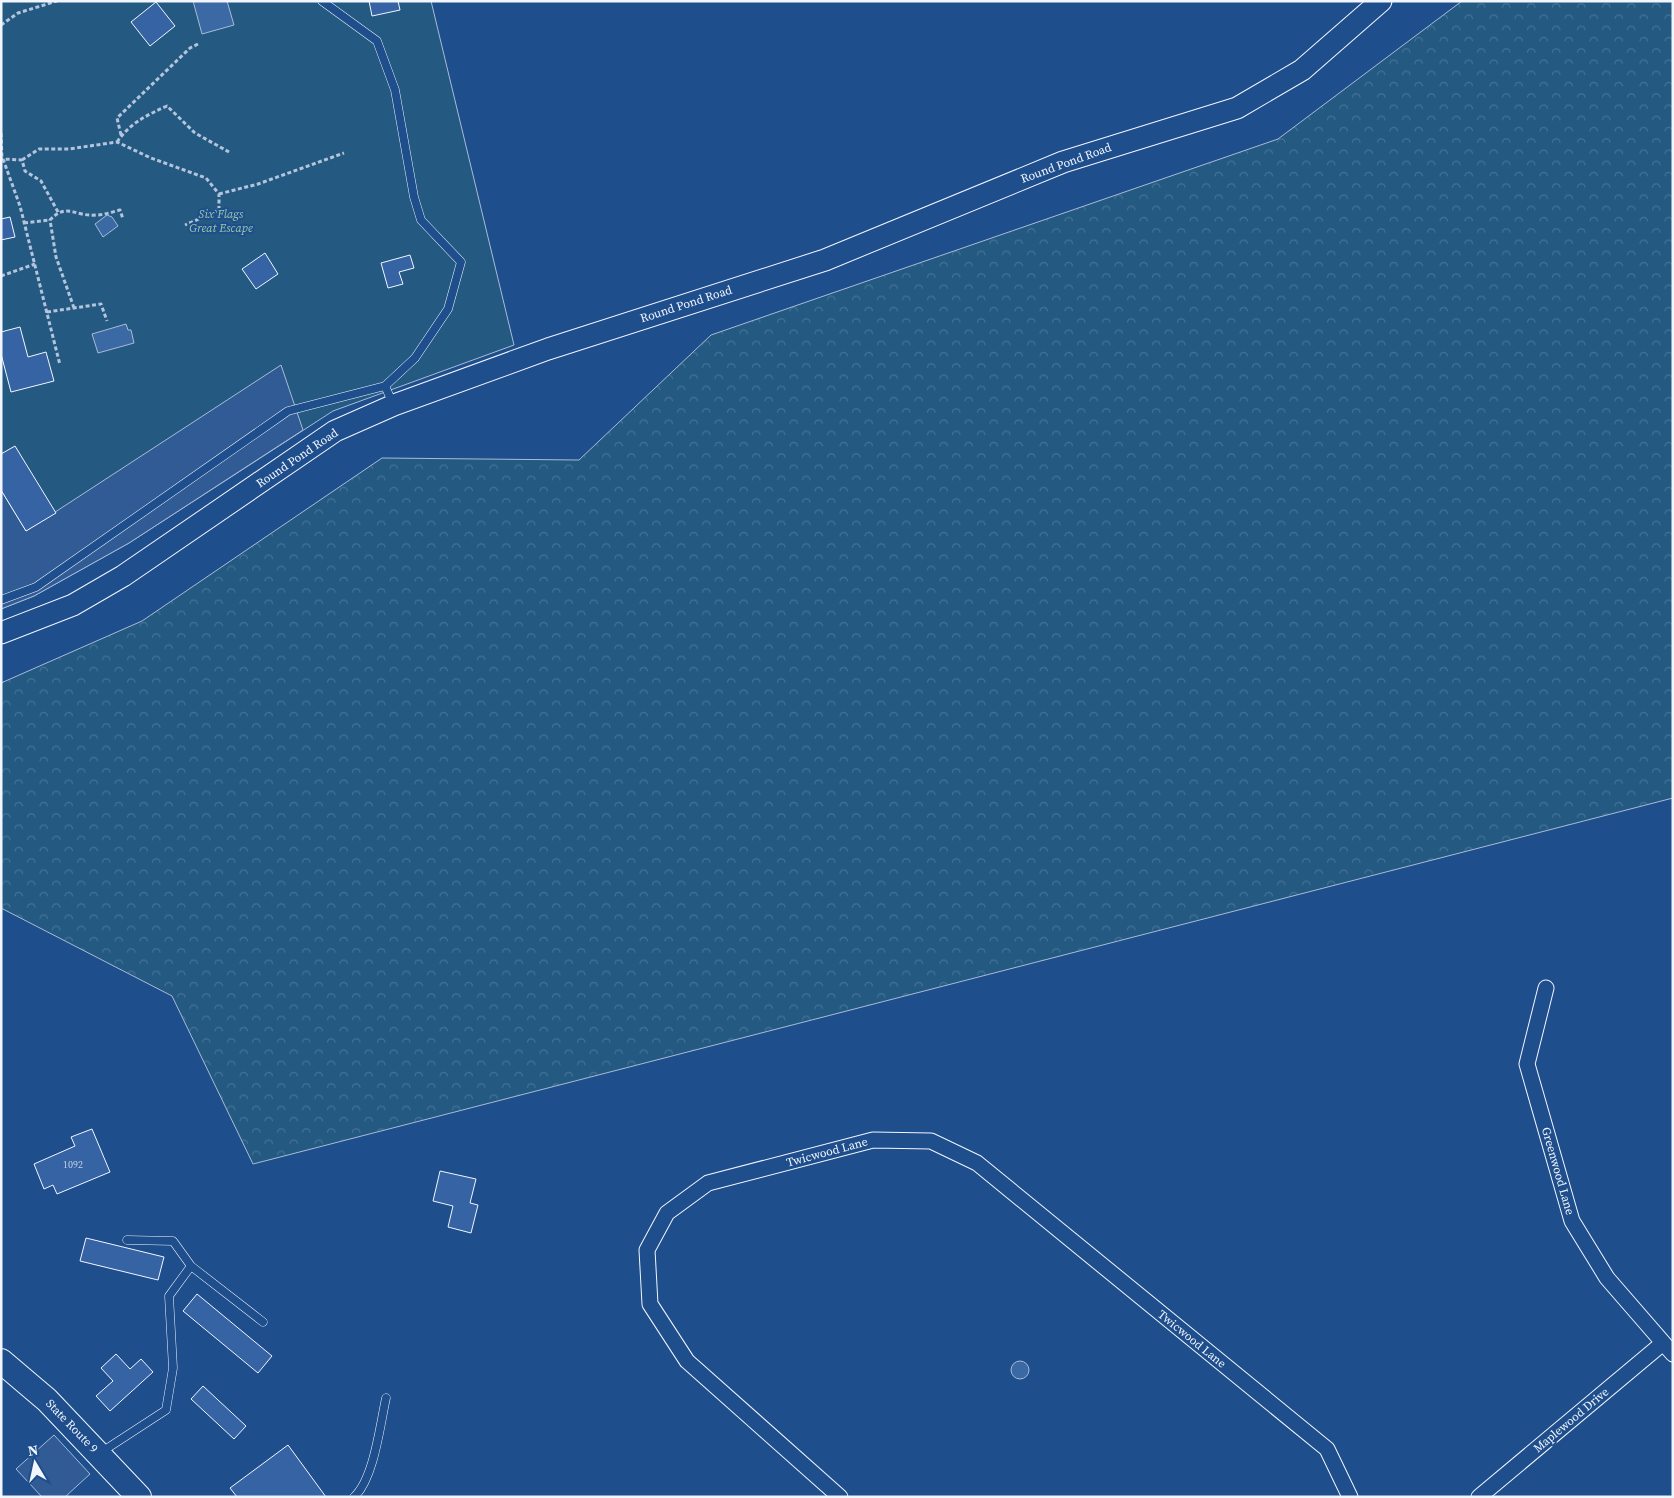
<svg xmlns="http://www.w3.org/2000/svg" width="1674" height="1498" font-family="'Source Serif 4',serif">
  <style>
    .green { fill: #245a82; stroke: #a8bbd7 }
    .forest { fill: url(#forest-crowns); stroke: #a8bbd7 }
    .parking { fill: #305b95; stroke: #a8bbd7 }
    .water { fill: #3b69a3; stroke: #a8bbd7 }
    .building { fill: #3563a3; stroke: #f2f6ff }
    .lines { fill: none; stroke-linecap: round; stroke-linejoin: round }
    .lane-casing { stroke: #f2f6ff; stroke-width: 9 }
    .street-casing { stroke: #f2f6ff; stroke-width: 17 }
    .secondary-casing { stroke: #f2f6ff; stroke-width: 23 }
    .primary-casing { stroke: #f2f6ff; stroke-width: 26 }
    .path { stroke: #b3c4dc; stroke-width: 3; stroke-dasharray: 4 2.5; stroke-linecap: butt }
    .lane { stroke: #1f4e8c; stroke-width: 8 }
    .street { stroke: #1f4e8c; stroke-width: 15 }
    .secondary { stroke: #1f4e8c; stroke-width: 21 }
    .primary { stroke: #1f4e8c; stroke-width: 24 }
    .labels { text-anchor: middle; stroke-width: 4; stroke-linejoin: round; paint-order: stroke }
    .number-label { font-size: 10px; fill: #c3d1e8 }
    .street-label { font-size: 12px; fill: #f2f6ff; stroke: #1f4e8c }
    .park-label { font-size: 12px; font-style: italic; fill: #97c8a6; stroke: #1f4e8c }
  </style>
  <defs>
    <pattern id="forest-crowns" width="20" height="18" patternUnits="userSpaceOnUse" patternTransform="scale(1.25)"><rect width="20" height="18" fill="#245a82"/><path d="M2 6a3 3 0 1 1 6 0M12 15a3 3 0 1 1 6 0" fill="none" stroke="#447295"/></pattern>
  </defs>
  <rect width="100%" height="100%" fill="#1f4e8c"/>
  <path class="green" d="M1,1H431L514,345L333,411L129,543L34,596L1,609Z"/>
  <path class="forest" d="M1462,1H1673V798L253,1164L172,996L1,908V683L142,621L382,458L579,460L711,335L1278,139Z"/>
  <path class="parking" d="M281,365L303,430L129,543L34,596L1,609V490L26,531Z
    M54,1435L90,1474L65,1497H42L16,1469Z"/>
  <path class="water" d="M193,1H227L234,25L202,34Z
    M107,215L112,217L118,226L103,237L95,224Z
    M126,324L128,330H131L134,343L98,353L92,334Z
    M1011 1370a9 9 0 1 1 18 0a9 9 0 1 1-18 0Z"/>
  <path class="building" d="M369,1H398L400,10L372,16Z
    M156,2L175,26L150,46L131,22Z
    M10,217L15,237L1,240V219Z
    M265,253L278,274L256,289L242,269Z
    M410,255L414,268L399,272L403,284L388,288L381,263Z
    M20,327L28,357L46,352L54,381L11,392L1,354V332Z
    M15,446L56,513L26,531L1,490V454Z
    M92,1129L110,1172L57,1194L53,1185L44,1189L34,1164L75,1146L71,1137Z
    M440,1171L476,1179L470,1203L478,1205L471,1233L448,1227L453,1206L433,1201Z
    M86,1238L164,1257L158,1280L80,1261Z
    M197,1294L272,1356L258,1373L183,1311Z
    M116,1354L130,1369L141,1359L153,1372L110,1411L96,1396L113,1381L101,1368Z
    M203,1386L246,1426L234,1439L191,1399Z
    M288,1445L326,1497H237L230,1488Z"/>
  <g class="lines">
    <defs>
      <path id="lane" d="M322,1L377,41L395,90L414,197L421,220L461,262L448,309L415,358L385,386
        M1,600L36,587L288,411L385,386L393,404
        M191,1266L263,1322
        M100,1453L166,1410L173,1368L169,1296L191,1266L173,1241L127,1240
        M354,1497C374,1479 380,1425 386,1398"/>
      <path id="street" d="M1546,988L1527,1064L1572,1221L1607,1278L1673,1354
        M840,1497L687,1361L650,1304L647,1250L667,1213L708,1183L873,1140L931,1141L977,1163L1327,1449L1350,1497
        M1479,1497L1663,1343"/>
      <path id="secondary" d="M1,633L73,605L123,576L335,431L394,405L548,349L825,260L1063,162L1237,108L1302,70L1381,1"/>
      <path id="primary" d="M1,1361L47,1400L139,1497"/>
    </defs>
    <use href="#lane" class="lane-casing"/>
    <use href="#street" class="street-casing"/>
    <use href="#secondary" class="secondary-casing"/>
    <use href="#primary" class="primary-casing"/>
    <path class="path" d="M1,25L18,13L57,1
      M1,133L2,159
      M121,135L117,118L190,48L198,44
      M117,142C130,123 147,115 167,106L195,133L229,152
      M22,160L39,149H69L117,142L151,158L206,178L219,194V210L185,225
      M219,194L258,184L344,153
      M58,212L41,181L25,171L22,160L3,159L20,206L60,365
      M24,223L50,220
      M1,276L35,264
      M74,308L56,257L50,220C67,202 75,217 96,215C104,215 112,212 120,210L123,219
      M47,312L101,304L107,321"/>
    <use href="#lane" class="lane"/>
    <use href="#street" class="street"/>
    <use href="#secondary" class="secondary"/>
    <use href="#primary" class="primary"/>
  </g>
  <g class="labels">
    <g class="number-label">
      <text x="73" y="1168">1092</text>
    </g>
    <g class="street-label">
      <text transform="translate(1066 163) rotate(-20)" y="4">Round Pond Road</text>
      <text transform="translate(686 304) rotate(-18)" y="4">Round Pond Road</text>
      <text transform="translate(297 458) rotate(-34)" y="4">Round Pond Road</text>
      <text transform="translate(827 1152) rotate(-15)" y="4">Twicwood Lane</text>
      <text transform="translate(1558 1171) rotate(74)" y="4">Greenwood Lane</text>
      <text transform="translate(1192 1339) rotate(39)" y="4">Twicwood Lane</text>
      <text transform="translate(1571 1420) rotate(-40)" y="4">Maplewood Drive</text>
      <text transform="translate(72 1426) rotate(46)" y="4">State Route 9</text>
    </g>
    <g class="park-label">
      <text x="221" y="218">Six Flags<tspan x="221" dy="14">Great Escape</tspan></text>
    </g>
  </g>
  <rect width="1674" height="1498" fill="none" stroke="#f2f6ff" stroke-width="5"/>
  <g transform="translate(35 1463) rotate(351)" stroke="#1f4e8c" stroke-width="4" paint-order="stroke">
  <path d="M0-4L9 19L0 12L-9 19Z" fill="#f2f6ff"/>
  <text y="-8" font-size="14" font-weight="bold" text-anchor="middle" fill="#f2f6ff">N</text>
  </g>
</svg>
